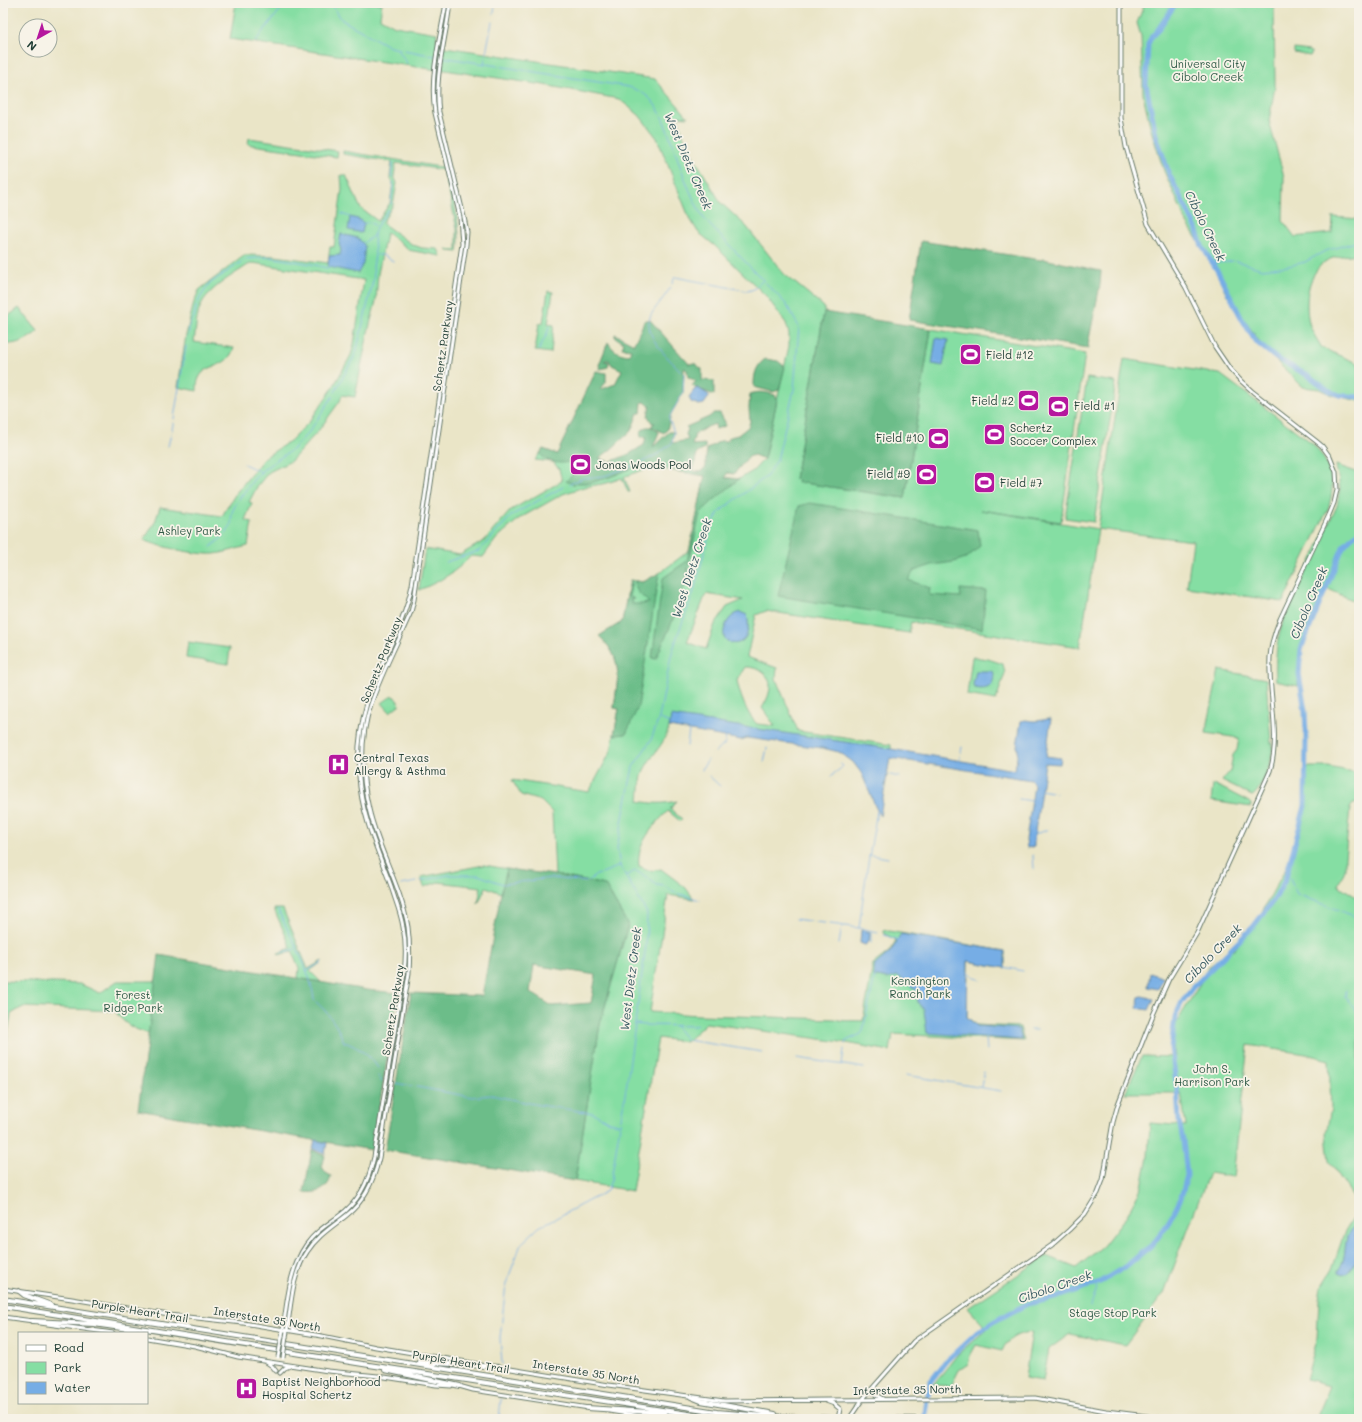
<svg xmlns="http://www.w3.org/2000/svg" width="1362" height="1422" font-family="Mali,sans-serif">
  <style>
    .green { fill: #85dea3; stroke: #528e6c; fill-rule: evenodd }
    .forest { fill: #6cbd89; stroke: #467d5e; fill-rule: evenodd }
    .water { fill: #76ade5; stroke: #4a758c }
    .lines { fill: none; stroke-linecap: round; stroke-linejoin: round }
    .stream { stroke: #76ade5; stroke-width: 1 }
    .river { stroke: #76ade5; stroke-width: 5 }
    .secondary-casing { stroke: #667867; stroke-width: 5 }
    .highway-casing { stroke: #667867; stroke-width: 6 }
    .secondary { stroke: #fff; stroke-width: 3 }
    .highway { stroke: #fff; stroke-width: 4 }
    .secondary-bridge-casing { stroke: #667867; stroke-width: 5; stroke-linecap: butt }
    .highway-bridge-casing { stroke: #667867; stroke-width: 6; stroke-linecap: butt }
    .secondary-bridge { stroke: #fff; stroke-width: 3 }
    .highway-bridge { stroke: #fff; stroke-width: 4 }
    .labels { text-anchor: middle; stroke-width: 3.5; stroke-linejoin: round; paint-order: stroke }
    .park-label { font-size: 11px; fill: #335d4a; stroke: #f7f3e8 }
    .street-label { font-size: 11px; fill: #1f3d34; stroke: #f7f3e8 }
    .poi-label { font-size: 11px; fill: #1f3d34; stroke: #f7f3e8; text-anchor: start }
    .water-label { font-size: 12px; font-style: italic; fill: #355960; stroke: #f7f3e8 }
  </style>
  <rect width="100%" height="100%" fill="#f7f3e8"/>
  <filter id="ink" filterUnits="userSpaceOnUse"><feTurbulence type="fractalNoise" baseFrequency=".025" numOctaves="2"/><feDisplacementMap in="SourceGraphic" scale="8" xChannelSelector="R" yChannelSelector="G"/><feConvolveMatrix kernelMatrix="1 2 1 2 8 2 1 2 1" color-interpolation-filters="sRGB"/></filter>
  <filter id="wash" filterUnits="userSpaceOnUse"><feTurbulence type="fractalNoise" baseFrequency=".012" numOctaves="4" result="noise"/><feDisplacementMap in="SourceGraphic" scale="16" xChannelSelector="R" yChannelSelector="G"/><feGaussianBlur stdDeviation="0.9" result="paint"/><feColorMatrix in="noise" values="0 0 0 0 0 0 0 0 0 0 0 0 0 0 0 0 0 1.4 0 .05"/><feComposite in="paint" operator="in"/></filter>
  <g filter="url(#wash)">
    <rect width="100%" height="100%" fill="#eae5c7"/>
    <path class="green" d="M236,3H382L380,18L395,26L437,33L436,40L445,47L655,79L688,117L677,116L686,144L721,203L746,226L784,274L816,300L824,307V312L795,479L798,480L797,482L905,498L931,329L1085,354L1061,522L981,510L1098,529L1124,359L1220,374L1312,443C1331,465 1337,481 1328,509L1283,602L1187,587L1193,541L1098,529L1080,647L911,622L909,633L766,611L756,615L747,657L777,668L776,679L798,731L891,745V749L671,717C668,743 655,749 644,770C640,779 640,792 639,801C652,804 664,804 677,801L670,809L682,819L680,821L668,811C653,826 636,844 639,866L651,871L661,869L685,887L694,899L668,895L650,1012L699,1015L835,1019C844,1022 853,1020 863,1021L873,964L890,951L896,940L883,933V930L1005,951V968L968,961L967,1017L977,1025L1020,1027L1024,1041L893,1034L890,1051L841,1042L706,1023L686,1042L658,1038L632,1191L575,1181L600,1024L628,925L605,885L555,875L552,812L541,801L521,795L512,780L589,792L611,751L619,709L614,708C618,677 624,659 599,636L622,622L630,580L643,582L653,578L690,550L705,475L739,479L753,471L764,459L789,346V334L786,323L766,296L714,245L698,232L689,217L657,138L639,115L619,99L544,85L445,70L430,69L230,39ZM706,594L743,600L727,607L715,624L706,649L687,642ZM745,667C760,667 774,676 769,693C768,698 765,703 762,708L775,726L757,724C747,715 739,693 737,680Z
      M1145,3H1274L1275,86L1269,121L1284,177L1283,221L1295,237L1332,233L1333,217L1359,219V254C1350,255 1334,256 1326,261C1306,274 1304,306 1310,326C1313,334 1318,341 1322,348L1359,364V401L1332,395L1319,389L1303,387L1266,351L1227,295L1212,263L1187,223L1164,171L1151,130L1143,94L1141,36L1137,23Z
      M1294,49L1309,51L1312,53L1310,56L1294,53Z
      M249,138L338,151L337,157L252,145L248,144Z
      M343,151L446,168C452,196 462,224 458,252L448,251L446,249L454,250L457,249V229L444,170L396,163L394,176L397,183L393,205L382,223L413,245L422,248L438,249L441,256L408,250L407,248L387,233L386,234L378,274L376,301L368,332L355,397L342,395L340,401L319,430L291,461L269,472L258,485L249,502L252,503L245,520L252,522L248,546C237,548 226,553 214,554C198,555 159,547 144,540L155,522L160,507L222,516L236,493L264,458L290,441L309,422L332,389L351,355L354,344L364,280L253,263L248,265C233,275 208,289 201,305C196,316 196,330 194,342L234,348C226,371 206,362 199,378C197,382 197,386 197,391L178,387L186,335L194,302L199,290L245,255L275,256L328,263L330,247H334L342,189L341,175H346L360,207L364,211L378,221L390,203L393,183L390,177L392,162L343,154Z
      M548,291L553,292L548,324L554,325L551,353L535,351L539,324L543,323Z
      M19,308L38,331C28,340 16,345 3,344V320Z
      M1087,378L1116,382L1094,522L1065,518Z
      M543,449L559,455L651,467L624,477L630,492H628L622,478L607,483L584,487L563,494L520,518L497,538L483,557L471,556C456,572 439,582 419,590L425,549L460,555L484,541L511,510L562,481L559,469L553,462L535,460Z
      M1336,465L1359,473V603L1326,588L1306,630L1299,660L1298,686L1276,681C1275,657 1276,642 1284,619L1337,506L1340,488Z
      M188,642L230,648L228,664L186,658Z
      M972,657L988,659L1003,664L1005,673L996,700L967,695Z
      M1219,670L1266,679L1271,743H1273C1272,750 1272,757 1270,763C1268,771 1259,793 1252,796L1222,781L1230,771L1233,755L1237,750L1239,738L1206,733Z
      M393,695L400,704L390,712L382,703Z
      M1306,767H1328L1359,773V803L1353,804L1350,808L1345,858V870L1338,885L1359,899V1419H1316L1330,1386L1306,1380L1317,1340L1319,1299L1321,1287L1332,1269L1345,1231L1354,1216L1358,1204L1329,1161L1326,1134L1331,1108L1329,1060L1306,1054L1248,1045L1233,1177L1209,1173L1164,1293L1125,1345L1070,1334L1049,1349L1043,1381L1025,1378L1032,1332C1019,1333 1007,1338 1002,1351L976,1345L970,1356L968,1364L959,1370L951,1386L933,1385L958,1354L987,1329L968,1308L1046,1256L1076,1268L1103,1246L1127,1215L1142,1187L1148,1156L1150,1123L1186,1126L1181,1093H1125L1142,1056L1175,1057L1171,1032L1201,982L1208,967L1235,949L1259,917L1293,855L1301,828L1306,803L1307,777Z
      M1213,785L1220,787L1249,802L1251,804V807L1211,801Z
      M484,865L507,869L501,893L486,887L478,904L481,887L438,882L424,887L421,877Z
      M274,909H283L308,969L322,961V962L310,971L321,982L298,978L299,968L292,951L279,955L278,953L291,948Z
      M3,981L80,984L100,993L117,981H156L149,1033C134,1030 124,1024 115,1011L23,1007L11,1014L3,1062Z"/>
    <path class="forest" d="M921,241L1041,260L1043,259L1101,271L1100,285L1088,344L1089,348L909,320Z
      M824,312L931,329L905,498L797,482L798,480L795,479Z
      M645,320H650L689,364L694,363L702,369V380L714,381V395L692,386L696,381L688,377L687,370L684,368L683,393L671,414L667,430L664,433L651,426L655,423H652L648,416L650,406L645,402H642L641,413H638L631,431L609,451L599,458L610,462L629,454L644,445L646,437H641L640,432L646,427H651L659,432L653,447L669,432H674L672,443L688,440L686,434L688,429L686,427L709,417L714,413H720L725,422V426L716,429L715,424L707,427L695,434L692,445L705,444V449L697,453L693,471L700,472L706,467V457L707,449L720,441H727L730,437L738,435L748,427L750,422L749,408L750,394C759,391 766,392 775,395L777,400L764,459L754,455L748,457L734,474L727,473L725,478L739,479L713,501L700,513L683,592L670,627L656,659L652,658L663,578L687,561L705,476L639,465L610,477L590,483H577L575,485L566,481C572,474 585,469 588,463L586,459C570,462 552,468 540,454L543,449L557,454L596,371L606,373V382L600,390L615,384L622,370L612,365L609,360H605L604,361L609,362L608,367L600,369L599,365L608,342C613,351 619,354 629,355L631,349L622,348L624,343L615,337V334L634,344Z
      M765,359L778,361L785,367L779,390L773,392L754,387C754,375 755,367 765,359Z
      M810,503L978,530L980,546L968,557L954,562L932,565L914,571L908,580L930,588L929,595L961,597L960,589L986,591L982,629L778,596L799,506Z
      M659,573L638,707L626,734L614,735L619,709L614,708C618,677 624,659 599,636L622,622L630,580L632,581L629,596L634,599H631L632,604H641L649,603C643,596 634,592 635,581L643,582Z
      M507,869L555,875L605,885L628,925L600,1024L575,1181L385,1150L411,993L482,996L501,893ZM534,965L596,975L591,1003L552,1006L530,992Z
      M159,955L367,990L398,993L372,1150L138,1110Z
      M312,1150L325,1156L322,1167L326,1173L331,1176C328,1190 317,1194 304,1192Z"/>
    <path class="water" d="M350,217L358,219L364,223L362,233L348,230Z
      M341,234L358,238L365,246L363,264L358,273L328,267L329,256L340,255L341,250L339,244Z
      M936,338L948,340L943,366L932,364Z
      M698,388L709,395V397L704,404L699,405L691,402L689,397L695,389Z
      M740,612L747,615C756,653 716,649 725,627C728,619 732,615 740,612Z
      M976,671H991L994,673C994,686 988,691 975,688L973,685Z
      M671,716L891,749L1015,770L1018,750L1017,746L1021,721C1026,719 1029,721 1034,721C1040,721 1045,719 1051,719L1046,756L1061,758L1060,764L1045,763L1034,839V847L1027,848L1026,840L1034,785L1031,780L1000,775L999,777L997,776L999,775L890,758L880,816L875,806L862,774L853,762L839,752L822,748L747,738L741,740L669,727Z
      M861,930L870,932L869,942L865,945L860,943Z
      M901,934L1005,951V968L968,961L967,1017L977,1026L1019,1029L1022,1040L927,1033L924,1010L918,1003L917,991L898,976L887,979L873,976L875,965L891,951Z
      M1150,973L1164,978L1158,989L1148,987Z
      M1142,996L1154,999L1149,1010L1137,1008L1139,997Z
      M315,1140L327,1143L325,1154L313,1149Z
      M1359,1218V1231L1355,1235L1359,1243C1357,1253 1354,1272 1343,1275L1338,1273V1271C1346,1259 1344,1250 1347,1237C1349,1229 1357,1226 1359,1218Z"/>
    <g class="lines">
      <path class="stream" d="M331,3L342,20L390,47L439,57
        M494,14L495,3
        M256,42L260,35L286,3
        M397,48L407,63
        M442,57L629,87C638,90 646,94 652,101C661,111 665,125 670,137C680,165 689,195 705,220L786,304L799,327L794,390L777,460L767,476L719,512L711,528L693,594L678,634L671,656L659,718L651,740L633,767L617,848L620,866L647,913L646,945L627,1082L611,1180L607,1191L539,1227L521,1244L506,1284L500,1338L502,1364
        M484,64L492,22
        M392,177L391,175L393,163
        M391,204L393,182
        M342,214L350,217
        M363,224L369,222L376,226
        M375,231L377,226L388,210
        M363,243L372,237L375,232
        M377,255H383L393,261
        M1236,261L1262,269L1288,266L1305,262L1325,251L1359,241
        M1212,263H1218L1233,261
        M672,284L675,277L748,291L754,289L762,281
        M187,337L189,334V325L194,317L196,307L200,298L209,284L246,259L270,257L311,264L327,268L329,267
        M539,350C542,341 548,335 549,326
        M335,392L356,353L374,277L373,267L375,255L374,234
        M168,446L172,430L186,346
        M244,464L261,472
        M570,484L583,478L604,476L636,465L658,454L672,443L674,432L669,419L671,414L683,393L684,374C671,361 643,337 650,317C652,311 666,296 670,288
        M239,499L254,479L265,468L293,449L309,432L333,396
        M211,547L226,534L231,525L232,512L237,502
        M446,562L479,551L512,515L563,487
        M660,719L670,723
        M687,746L689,731
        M715,752L725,744L726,737
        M764,762L767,748
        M959,762L962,747
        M702,770L703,767L708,760
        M886,774L899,777
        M709,776L720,786
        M831,776C835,772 840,770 843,766L841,764
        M1041,790L1056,793
        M1019,799L1032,801
        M877,811L867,869L859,928L878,932
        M1035,834L1048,830
        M871,855L888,858
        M1033,855L1034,869
        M602,873L620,866
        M1287,873L1297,894L1359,918
        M625,876L635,871L642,874L657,885L665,886L673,892L700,900
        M421,881L449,875H478L503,884L551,878L587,882L596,875L600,874
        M401,885L417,882
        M278,910C291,938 311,970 314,1000C327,1011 338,1026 344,1042C357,1046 371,1056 378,1068
        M795,919L859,928
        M884,935L898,940
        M871,943V932
        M839,944L842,926
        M280,953L295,949
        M1004,967L1023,971
        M307,971L322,962
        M967,972L980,980
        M1346,990L1345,997L1359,1015
        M636,1024L645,1025L694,1026L697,1025
        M675,1026L687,1040L762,1052
        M1030,1030H1037
        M986,1037L987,1050
        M845,1044L846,1041L861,1034L863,1030L875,976
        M797,1058L864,1068
        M842,1064L844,1049
        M906,1075L1001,1091
        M378,1076L382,1082
        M395,1083L472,1097L491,1095L539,1105L593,1113L610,1122L619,1124
        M981,1087L984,1072
        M1091,1307C1091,1299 1099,1292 1096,1284
        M499,1419L501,1399"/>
      <path class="river" d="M1176,3L1157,31L1152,36L1148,44L1146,84L1156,135L1169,174L1196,228L1202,246L1218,272L1242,319L1255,341L1276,358L1309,376L1328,390L1339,395L1359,397
        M924,1419L930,1382L947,1360L974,1335L993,1322L1027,1304L1055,1298L1100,1282L1125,1267L1153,1244L1169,1222L1181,1198L1187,1175L1183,1141L1179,1121L1177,1089L1171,1048L1175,1017L1182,1002L1193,987L1253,927L1276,897L1285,880L1305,806L1306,736L1305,711L1299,674L1301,649L1343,547L1350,539L1359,532"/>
    </g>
  </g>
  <g filter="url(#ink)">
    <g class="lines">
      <defs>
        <path id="secondary" d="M3,1289L72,1299L169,1315L243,1323L322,1336L376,1347L479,1364
          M3,1317L33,1321
          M289,1322L293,1328L297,1331
          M40,1323L113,1333
          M282,1336C287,1305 288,1271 306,1245C315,1232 327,1225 339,1216C359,1202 369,1181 374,1157L404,973C406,957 406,942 403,927C401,913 395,900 391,886C378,851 361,814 359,776C357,752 360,727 367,703C379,663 404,627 412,585L462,244L460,217L435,113C429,76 440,39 446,3
          M286,1337C291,1309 291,1276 307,1252C317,1236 332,1227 347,1215C365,1201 374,1180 379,1158L409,973C410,957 410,942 408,927C401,886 378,849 369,809C361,775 360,737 371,704C382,672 398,642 411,612L414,600L466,245L467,232L464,217L439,112C434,75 446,40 450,3
          M147,1338L195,1346L238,1357L328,1371L378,1376L436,1385L451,1386
          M266,1362L272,1366L276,1371
          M498,1367L609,1385L724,1401L1035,1398L1106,1411L1171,1419
          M280,1373L285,1368L290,1366
          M875,1385L874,1393L876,1395L883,1399
          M459,1386L473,1390L589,1408
          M826,1401L834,1404L840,1409L838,1419
          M609,1411L659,1419
          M849,1419L862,1400L914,1341L1052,1245L1069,1230L1085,1214L1098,1193L1103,1180L1113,1122L1118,1104L1153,1015L1169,979L1197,933L1270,771C1281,734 1268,695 1270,657C1271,644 1275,631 1280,619L1329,515L1334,503L1337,490L1336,472L1330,457L1322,446L1316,441L1253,392L1241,381L1230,369L1215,347L1186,288L1148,224L1126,147L1121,118V3"/>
        <path id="highway" d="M19,1291L24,1295L51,1305
          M3,1299L717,1412L764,1416L832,1418
          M3,1306L369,1365L721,1419
          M32,1321L94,1324L135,1330
          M419,1362L500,1367
          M385,1370L460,1386
          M691,1397L701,1401L775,1414
          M587,1408L664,1413"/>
      </defs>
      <use href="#secondary" class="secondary-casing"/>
      <use href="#highway" class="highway-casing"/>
      <use href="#secondary" class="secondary"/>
      <use href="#highway" class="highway"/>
      <defs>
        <path id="secondary-bridge" d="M278,1357L282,1336
          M283,1358L286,1337"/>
        <path id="highway-bridge" d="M832,1418L918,1419"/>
      </defs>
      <use href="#secondary-bridge" class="secondary-bridge-casing"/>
      <use href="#highway-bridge" class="highway-bridge-casing"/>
      <use href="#secondary-bridge" class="secondary-bridge"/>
      <use href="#highway-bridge" class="highway-bridge"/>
    </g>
  </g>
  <defs>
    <symbol id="stadium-square" viewBox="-11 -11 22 22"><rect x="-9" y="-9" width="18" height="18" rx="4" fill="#b5179e" stroke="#f7f3e8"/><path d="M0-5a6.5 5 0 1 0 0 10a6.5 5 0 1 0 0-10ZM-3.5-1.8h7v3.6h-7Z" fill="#fff"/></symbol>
    <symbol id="hospital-square" viewBox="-11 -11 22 22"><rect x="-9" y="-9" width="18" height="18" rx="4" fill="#b5179e" stroke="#f7f3e8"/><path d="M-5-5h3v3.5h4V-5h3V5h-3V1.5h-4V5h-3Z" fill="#fff"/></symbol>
  </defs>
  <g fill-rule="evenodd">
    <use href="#stadium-square" x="958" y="342" width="25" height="25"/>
    <use href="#stadium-square" x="1016" y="388" width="25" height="25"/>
    <use href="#stadium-square" x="1046" y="394" width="25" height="25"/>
    <use href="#stadium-square" x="982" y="422" width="25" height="25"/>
    <use href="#stadium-square" x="926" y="426" width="25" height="25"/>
    <use href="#stadium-square" x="568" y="452" width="25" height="25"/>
    <use href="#stadium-square" x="914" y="462" width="25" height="25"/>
    <use href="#stadium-square" x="972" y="470" width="25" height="25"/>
    <use href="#hospital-square" x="326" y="752" width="25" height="25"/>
    <use href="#hospital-square" x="234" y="1376" width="25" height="25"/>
  </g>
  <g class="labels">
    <g class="park-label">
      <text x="1208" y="68">Universal City<tspan x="1208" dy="13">Cibolo Creek</tspan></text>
      <text x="189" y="535">Ashley Park</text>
      <text x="920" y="985">Kensington<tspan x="920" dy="13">Ranch Park</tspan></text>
      <text x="133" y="999">Forest<tspan x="133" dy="13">Ridge Park</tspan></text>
      <text x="1212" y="1073">John S.<tspan x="1212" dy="13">Harrison Park</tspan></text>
      <text x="1113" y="1317">Stage Stop Park</text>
    </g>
    <g class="street-label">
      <text transform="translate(443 346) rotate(-82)" y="4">Schertz Parkway</text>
      <text transform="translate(381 660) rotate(-68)" y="4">Schertz Parkway</text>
      <text transform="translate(393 1010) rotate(-81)" y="4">Schertz Parkway</text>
      <text transform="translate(140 1311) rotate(9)" y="4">Purple Heart Trail</text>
      <text transform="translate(267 1319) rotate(9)" y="4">Interstate 35 North</text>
      <text transform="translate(461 1362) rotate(9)" y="4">Purple Heart Trail</text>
      <text transform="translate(586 1372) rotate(9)" y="4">Interstate 35 North</text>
      <text transform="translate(907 1390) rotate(-1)" y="4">Interstate 35 North</text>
    </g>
    <g class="poi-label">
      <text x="986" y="359">Field #12</text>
      <text x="1014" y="405" text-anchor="end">Field #2</text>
      <text x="1074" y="410">Field #1</text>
      <text x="1010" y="432">Schertz<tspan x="1010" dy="13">Soccer Complex</tspan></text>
      <text x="924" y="442" text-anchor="end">Field #10</text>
      <text x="596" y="469">Jonas Woods Pool</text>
      <text x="910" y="478" text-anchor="end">Field #9</text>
      <text x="1000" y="487">Field #7</text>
      <text x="354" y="762">Central Texas<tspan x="354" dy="13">Allergy &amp; Asthma</tspan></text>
      <text x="262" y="1386">Baptist Neighborhood<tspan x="262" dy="13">Hospital Schertz</tspan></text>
    </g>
    <g class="water-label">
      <text transform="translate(688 161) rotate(67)" y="4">West Dietz Creek</text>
      <text transform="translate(1205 226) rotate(64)" y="4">Cibolo Creek</text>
      <text transform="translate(692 568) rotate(-72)" y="4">West Dietz Creek</text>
      <text transform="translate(1309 603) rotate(-67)" y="4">Cibolo Creek</text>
      <text transform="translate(1213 954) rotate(-46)" y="4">Cibolo Creek</text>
      <text transform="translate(631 979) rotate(-83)" y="4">West Dietz Creek</text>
      <text transform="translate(1055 1287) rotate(-19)" y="4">Cibolo Creek</text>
    </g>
  </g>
  <rect width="1362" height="1422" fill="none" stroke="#f7f3e8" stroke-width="16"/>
  <rect x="18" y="1332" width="130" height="72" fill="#f7f3e8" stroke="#a1aaa0"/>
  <rect x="26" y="1345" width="20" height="6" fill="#ffffff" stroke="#a1aaa0"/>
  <text x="54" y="1352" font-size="12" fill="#1f3d34">Road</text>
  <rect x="26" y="1362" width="20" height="12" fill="#85dea3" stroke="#a1aaa0"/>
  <text x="54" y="1372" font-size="12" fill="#1f3d34">Park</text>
  <rect x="26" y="1382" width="20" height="12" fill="#76ade5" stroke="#a1aaa0"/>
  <text x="54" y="1392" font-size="12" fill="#1f3d34">Water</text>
  <g transform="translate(38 38) rotate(219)"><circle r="19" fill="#f7f3e8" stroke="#a1aaa0"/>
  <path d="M0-3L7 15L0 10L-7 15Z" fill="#b5179e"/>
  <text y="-6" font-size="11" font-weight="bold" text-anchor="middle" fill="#1f3d34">N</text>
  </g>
</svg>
